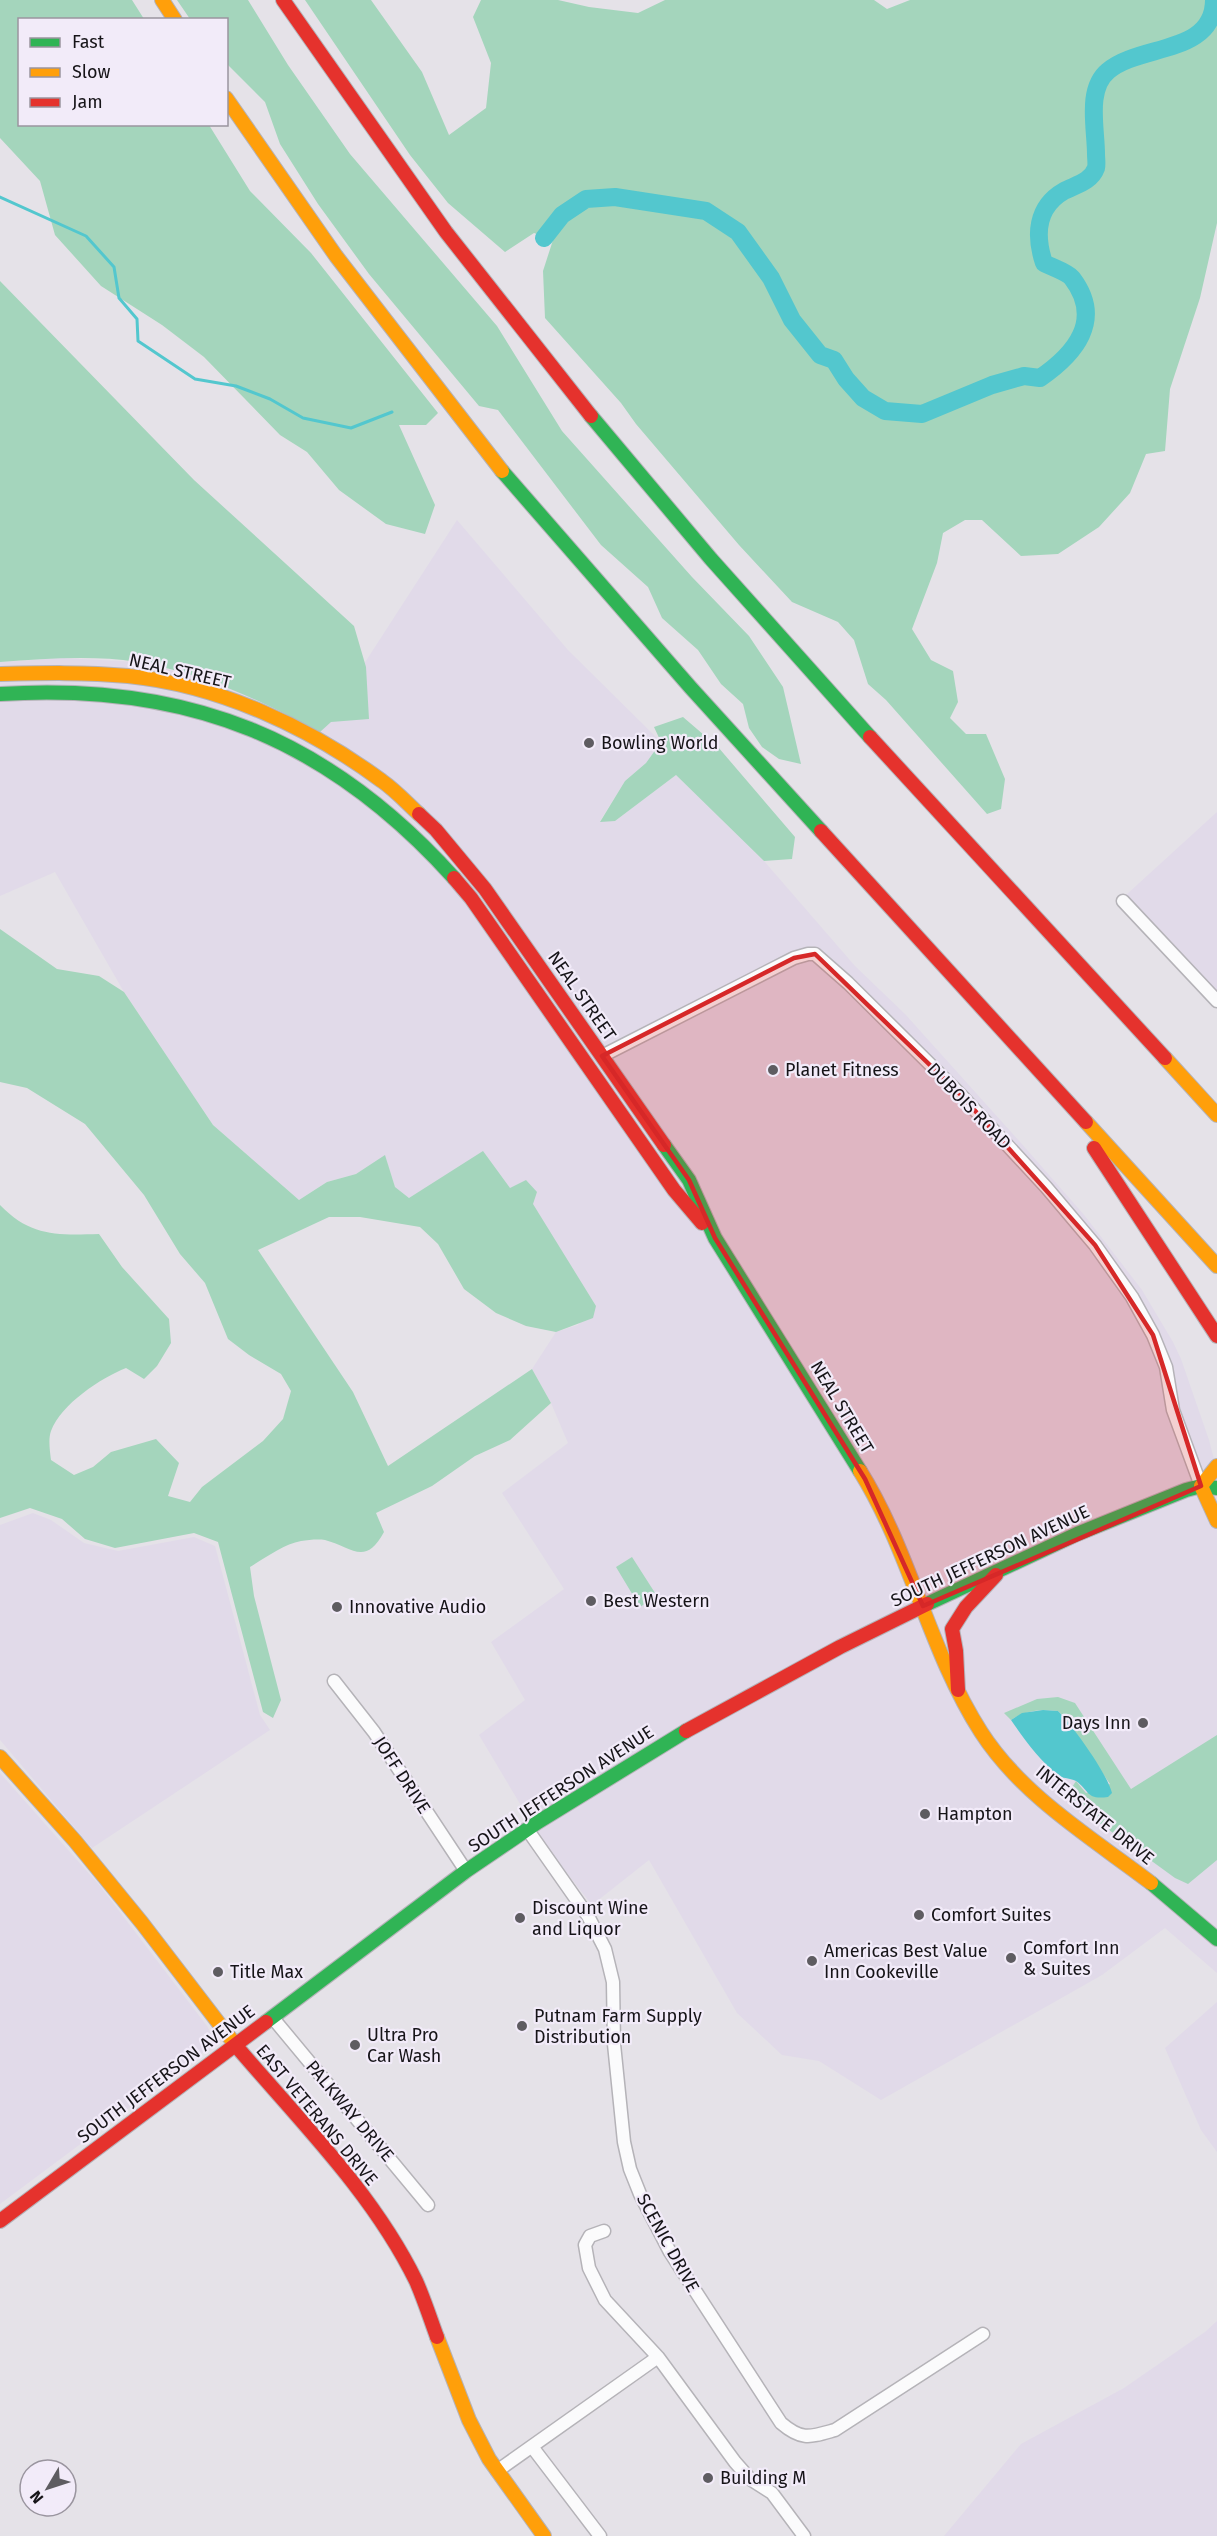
<svg xmlns="http://www.w3.org/2000/svg" width="1217" height="2536" font-family="'Fira Sans',sans-serif">
  <style>
    .built { fill: #e1dae9 }
    .green { fill: #a4d5bc }
    .water { fill: #53c7ce }
    .lines { fill: none; stroke-linecap: round; stroke-linejoin: round }
    .stream { stroke: #53c7ce; stroke-width: 3 }
    .river { stroke: #53c7ce; stroke-width: 18 }
    .street-casing { stroke: #b5b3b8; stroke-width: 15 }
    .fast-casing { stroke: #b5b3b8; stroke-width: 16 }
    .slow-casing { stroke: #b5b3b8; stroke-width: 16 }
    .jam-casing { stroke: #b5b3b8; stroke-width: 16 }
    .street { stroke: #fbfbfc; stroke-width: 12 }
    .fast { stroke: #30b455; stroke-width: 14 }
    .slow { stroke: #ff9f0a; stroke-width: 14 }
    .jam { stroke: #e5322d; stroke-width: 14 }
    .marked { fill: #d62828; fill-opacity: 0.2; stroke: #d62828; stroke-width: 4.5; stroke-linejoin: round }
    .poi-dot { fill: #5e5c61; stroke: #f2ebf9; stroke-width: 2 }
    .labels { text-anchor: middle; stroke-width: 4.5; stroke-linejoin: round; paint-order: stroke }
    .street-label { font-size: 18px; fill: #161418; stroke: #f2ebf9 }
    .poi-label { font-size: 18px; fill: #161418; stroke: #f2ebf9; text-anchor: start }
  </style>
  <rect width="100%" height="100%" fill="#e5e2e8"/>
  <path class="built" d="M457,520L568,650L661,742L646,763L625,781L600,821H615L676,775L764,861L855,966L905,1014L1021,1143L1085,1216L1142,1290L1173,1342L1181,1359L1209,1440L1217,1471V1973L1165,1928L1102,1975L881,2100L819,2061L782,2055L737,2013L649,1860L592,1905L544,1844L479,1735L525,1700L491,1642L564,1589L502,1493L568,1443L551,1403L532,1369L556,1332L578,1325L596,1306L532,1204L537,1192L434,1183L409,1198L395,1187L385,1156L356,1174L327,1182L299,1200L213,1125L124,992L55,872L0,896V662L63,658L137,662L209,679L266,702L320,732Z
    M1217,812V993L1126,895Z
    M33,1513L51,1520L84,1543L118,1551L194,1537L215,1546L260,1715L270,1730L92,1848L0,1740V1525Z
    M0,1773L100,1886L207,2026L214,2039L212,2046L0,2204Z
    M1217,2002V2152L1201,2130L1165,2048Z
    M1217,2321V2536H944L1021,2444L1124,2388L1205,2332Z"/>
  <path class="green" d="M0,0H132L144,19L20,20V124L209,125L250,191L311,253L438,413L426,425H399L435,505L425,534L386,524L339,490L307,452L280,435L204,357L162,325L101,286L55,235L40,181L0,138Z
    M177,0H248L288,65L350,154L497,326L562,431L692,577L749,636L783,687L801,764L779,759L762,747L749,728L743,704L721,684L698,650L662,618L648,587L601,545L498,410L479,406L369,274L318,204L280,144L265,102L227,64L226,20L190,19Z
    M305,0H371L422,72L449,135L486,108L491,63L473,17L481,0H558L589,7L638,13L665,0H874L887,9L910,0H1217V223L1200,298L1170,389L1165,451L1146,454L1130,493L1099,527L1058,554L1021,556L982,520H965L943,533L937,563L912,629L931,660L953,671L958,702L950,718L966,734H986L1005,779L1001,809L987,814L886,700L868,684L854,640L838,622L792,602L739,545L636,424L621,403L545,318L543,271L553,240L534,233L505,252L448,203L410,155Z
    M0,281L194,480L354,626L366,667L369,719L331,722L320,732C262,701 203,673 137,662C92,655 45,659 0,662Z
    M683,717L718,747L795,837L792,859L764,861L676,775L615,821L600,822L625,781L646,763L661,742L654,727Z
    M0,929L57,969L99,976L124,992L213,1125L299,1200L327,1182L356,1174L385,1155L395,1187L409,1198L483,1151L510,1188L526,1180L537,1192L533,1204L596,1306L593,1318L556,1332L526,1326L496,1313L464,1289L438,1244L420,1227L360,1217H329L258,1250L353,1392L388,1466L532,1369L551,1403L510,1440L475,1456L432,1486L376,1513L384,1532C365,1567 352,1547 325,1540C318,1539 308,1540 301,1541C284,1544 265,1558 250,1567L254,1596L281,1700L273,1718L263,1712L218,1542L194,1533L115,1548L85,1539L62,1519L30,1508L0,1518V1205C31,1237 57,1235 99,1234L122,1267L169,1319L171,1343L157,1366L144,1379L126,1368C101,1378 61,1404 51,1431C48,1439 50,1452 51,1460L74,1475L93,1467L111,1452L156,1439L179,1463L168,1496L190,1502L202,1487L263,1441L283,1419L291,1391L281,1374L249,1355L228,1339L205,1283L180,1254L144,1195L85,1124L27,1088L0,1082Z
    M632,1557L657,1596L640,1607L616,1567Z
    M1058,1697L1075,1703L1131,1789L1217,1735V1860L1188,1884L1175,1878L1065,1798L1076,1781L1086,1793L1110,1784L1065,1718L1058,1711C1041,1709 1026,1710 1011,1720L1004,1713L1037,1699Z"/>
  <path class="water" d="M1043,1710L1058,1711C1073,1726 1107,1773 1112,1793L1108,1797C1086,1800 1090,1791 1076,1781C1071,1778 1063,1779 1058,1775C1040,1761 1024,1739 1011,1720L1022,1713Z"/>
  <g class="lines">
    <path class="stream" d="M0,197L86,236L114,267L119,298L137,319L138,341L195,379L236,386L270,399L303,418L351,428L392,412"/>
    <path class="river" d="M544,238L562,215L586,199L615,197L706,211L738,232L771,278L792,320L820,355L834,360L846,379L863,398L885,411L922,414L992,385L1024,376L1040,378C1075,354 1104,320 1072,278C1067,272 1051,267 1044,263C1035,236 1036,207 1064,191C1075,185 1091,182 1096,168C1097,164 1096,158 1096,154C1096,129 1086,89 1108,71C1139,44 1214,55 1214,0"/>
    <defs>
      <path id="street" d="M1123,901L1217,1001
        M602,1056L794,958L808,954H815L848,983L961,1095L1046,1187L1095,1245L1132,1297L1153,1335L1166,1367L1173,1410L1201,1486
        M334,1681L374,1732L466,1871
        M527,1829L588,1916L605,1949L613,1982L614,2044L624,2142L630,2169L640,2194L670,2252L781,2423C802,2441 810,2437 835,2430L983,2334
        M272,2017L428,2205
        M604,2231L590,2236L585,2245L589,2268L605,2300L658,2357L735,2462L750,2479L772,2493L804,2536
        M533,2448L600,2536
        M497,2471L658,2357"/>
      <path id="fast" d="M591,416L711,559L870,737
        M502,471L691,688L821,831
        M0,694C187,682 328,738 454,878
        M664,1145L689,1180L715,1238L860,1471
        M927,1604L1077,1534L1186,1490L1201,1486L1217,1488
        M1151,1883L1217,1939
        M266,2022L466,1871L538,1822L686,1731"/>
      <path id="slow" d="M162,0L175,20
        M226,98L336,256L502,471
        M0,674C43,673 85,672 128,676C219,685 309,727 382,781C395,790 407,803 419,814
        M1165,1058L1217,1115
        M1086,1122L1217,1266
        M860,1471C911,1553 929,1651 981,1732C1022,1796 1092,1838 1151,1883
        M1201,1486L1217,1521
        M1201,1486L1217,1466
        M0,1757L75,1841L142,1923L237,2047
        M437,2337L469,2420L489,2459L544,2536"/>
      <path id="jam" d="M283,0L446,232L591,416
        M870,737L1165,1058
        M419,814L436,830L485,889L664,1145
        M821,831L1086,1122
        M454,878L471,898L674,1190L702,1223
        M1094,1148L1217,1336
        M958,1690L956,1651L952,1629L966,1607L996,1575
        M686,1731L840,1647L927,1604
        M237,2047C300,2121 373,2193 416,2281C424,2299 430,2318 437,2337
        M0,2221L266,2022"/>
    </defs>
    <use href="#street" class="street-casing"/>
    <use href="#fast" class="fast-casing"/>
    <use href="#slow" class="slow-casing"/>
    <use href="#jam" class="jam-casing"/>
    <use href="#street" class="street"/>
    <use href="#fast" class="fast"/>
    <use href="#slow" class="slow"/>
    <use href="#jam" class="jam"/>
  </g>
  <path class="marked" d="M815,954L961,1095L1095,1245L1153,1335L1201,1486L923,1606L865,1479L715,1238L689,1180L602,1056L794,958Z"/>
  <g class="poi-dot">
    <circle cx="589" cy="743" r="6"/>
    <circle cx="773" cy="1070" r="6"/>
    <circle cx="591" cy="1601" r="6"/>
    <circle cx="337" cy="1607" r="6"/>
    <circle cx="1143" cy="1723" r="6"/>
    <circle cx="925" cy="1814" r="6"/>
    <circle cx="919" cy="1915" r="6"/>
    <circle cx="520" cy="1918" r="6"/>
    <circle cx="1011" cy="1958" r="6"/>
    <circle cx="812" cy="1961" r="6"/>
    <circle cx="218" cy="1972" r="6"/>
    <circle cx="522" cy="2026" r="6"/>
    <circle cx="355" cy="2045" r="6"/>
    <circle cx="708" cy="2478" r="6"/>
  </g>
  <g class="labels">
    <g class="street-label">
      <text transform="translate(180 671) rotate(13)" y="6">NEAL STREET</text>
      <text transform="translate(582 996) rotate(55)" y="6">NEAL STREET</text>
      <text transform="translate(969 1106) rotate(46)" y="6">DUBOIS ROAD</text>
      <text transform="translate(842 1407) rotate(59)" y="6">NEAL STREET</text>
      <text transform="translate(990 1556) rotate(-25)" y="6">SOUTH JEFFERSON AVENUE</text>
      <text transform="translate(402 1775) rotate(57)" y="6">JOFF DRIVE</text>
      <text transform="translate(561 1789) rotate(-33)" y="6">SOUTH JEFFERSON AVENUE</text>
      <text transform="translate(1095 1815) rotate(39)" y="6">INTERSTATE DRIVE</text>
      <text transform="translate(166 2074) rotate(-37)" y="6">SOUTH JEFFERSON AVENUE</text>
      <text transform="translate(350 2111) rotate(50)" y="6">PALKWAY DRIVE</text>
      <text transform="translate(317 2115) rotate(50)" y="6">EAST VETERANS DRIVE</text>
      <text transform="translate(668 2243) rotate(61)" y="6">SCENIC DRIVE</text>
    </g>
    <g class="poi-label">
      <text x="601" y="749">Bowling World</text>
      <text x="785" y="1076">Planet Fitness</text>
      <text x="603" y="1607">Best Western</text>
      <text x="349" y="1613">Innovative Audio</text>
      <text x="1131" y="1729" text-anchor="end">Days Inn</text>
      <text x="937" y="1820">Hampton</text>
      <text x="532" y="1914">Discount Wine<tspan x="532" dy="21">and Liquor</tspan></text>
      <text x="931" y="1921">Comfort Suites</text>
      <text x="1023" y="1954">Comfort Inn<tspan x="1023" dy="21">&amp; Suites</tspan></text>
      <text x="824" y="1957">Americas Best Value<tspan x="824" dy="21">Inn Cookeville</tspan></text>
      <text x="230" y="1978">Title Max</text>
      <text x="534" y="2022">Putnam Farm Supply<tspan x="534" dy="21">Distribution</tspan></text>
      <text x="367" y="2041">Ultra Pro<tspan x="367" dy="21">Car Wash</tspan></text>
      <text x="720" y="2484">Building M</text>
    </g>
  </g>
  <rect x="18" y="18" width="210" height="108" fill="#f2ebf9" stroke="#9a959f" stroke-width="1.5"/>
  <rect x="30" y="38" width="30" height="9" fill="#30b455" stroke="#9a959f" stroke-width="1.5"/>
  <text x="72" y="48" font-size="18" fill="#161418">Fast</text>
  <rect x="30" y="68" width="30" height="9" fill="#ff9f0a" stroke="#9a959f" stroke-width="1.5"/>
  <text x="72" y="78" font-size="18" fill="#161418">Slow</text>
  <rect x="30" y="98" width="30" height="9" fill="#e5322d" stroke="#9a959f" stroke-width="1.5"/>
  <text x="72" y="108" font-size="18" fill="#161418">Jam</text>
  <g transform="translate(48 2488) rotate(231)"><circle r="28" fill="#f2ebf9" stroke="#9a959f" stroke-width="1.5"/>
  <path d="M0-4.5L10 22L0 15L-10 22Z" fill="#5e5c61"/>
  <text y="-9" font-size="16" font-weight="bold" text-anchor="middle" fill="#161418">N</text>
  </g>
</svg>
